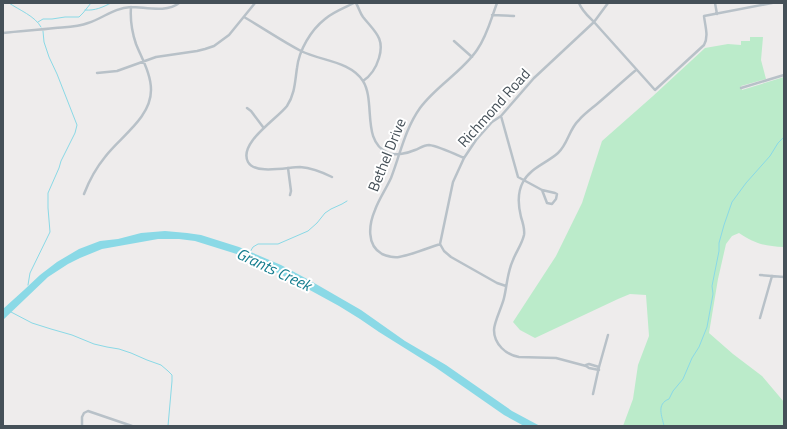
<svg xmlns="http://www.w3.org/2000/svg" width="787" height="429" font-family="'Titillium Web',sans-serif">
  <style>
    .green { fill: #bbebca }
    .water { fill: #8ad9e6 }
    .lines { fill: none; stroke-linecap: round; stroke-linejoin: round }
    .stream { stroke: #8ad9e6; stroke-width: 1 }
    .street { stroke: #b8c1c8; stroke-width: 2.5 }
    .labels { text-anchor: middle; stroke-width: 4; stroke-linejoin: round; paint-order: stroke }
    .street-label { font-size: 15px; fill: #455058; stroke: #fff }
    .water-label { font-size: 16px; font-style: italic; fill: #147d8e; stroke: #fff }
  </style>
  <rect width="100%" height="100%" fill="#eeecec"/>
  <path class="green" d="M750,37H763L761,60L766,79L741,86L742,90L784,77V247C765,246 755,244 739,233L732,236L726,244L718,279L709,333L733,354L762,376L784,402V426H623L633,399L638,365L649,336L646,295L630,294L618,299L535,338L520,330L513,322L556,256L582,203L602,141L653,96L705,48L728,44L741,45V41H750Z"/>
  <path class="water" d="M165,231L187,233L201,235L239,247L281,265L309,280L361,310L405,341L446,365L512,411L540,426H524L504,415L435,367L379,332L360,319L339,306L286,277L243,256L195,241L179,239H158L102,249L80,258L68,264L48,277L3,320V309L24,290L40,275L57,262L79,249L100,241L118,239L141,233Z"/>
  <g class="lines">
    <path class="stream" d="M9,3C19,10 35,16 41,27
      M85,10C95,11 103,7 111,3
      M38,22L43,19H52L65,17H79L83,13L91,3
      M250,252L253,247L258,244H278L308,231L317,223L325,213L331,209L342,204L347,201
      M28,285L30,273L50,232L48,208V193L59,168L61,161L75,133L77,125L57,74L49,57L44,42L43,31
      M11,312L32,323L51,329L72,335L94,344L107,347L119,349L131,353L147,360L161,365L168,371L172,375V381L168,426
      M664,426C662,416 656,404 669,399L673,391L683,379L692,358L699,347L707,327L713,294L712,286L719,251V243L724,225L732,202L746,183L770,156L778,143L784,137"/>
    <path class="street" d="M356,3C359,8 360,13 363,17C375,32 385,38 379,58C376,68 372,75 363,81
      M579,3C582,11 588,16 594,22L655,90L704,45C709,36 705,26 704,16L772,3
      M715,3L717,14
      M492,15L514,16
      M244,17C263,28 282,41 301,51C321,61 350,61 363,81C376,102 361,141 388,153C396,156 408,153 415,150C420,148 424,145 429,145C438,146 455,154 464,158
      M3,33C20,31 38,30 55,28C66,27 78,27 88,23C104,18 113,8 131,7C145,7 167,13 179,3
      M454,41L472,57
      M97,73L117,71L156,57L197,51L205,49L214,46L229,35L255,3
      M741,88L784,75
      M247,108L251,111L263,127
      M501,116L518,177L542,190L547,203L552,204L556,199L557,194L555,193L542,190
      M288,168L291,191L290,195
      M332,177C322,172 312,168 300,167C288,167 255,175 248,162C238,143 277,119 287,106C295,94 295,81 297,68C299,50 311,30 325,19C333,12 344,8 354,3
      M84,194C89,181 96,168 105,157C120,137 151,118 151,90C151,74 142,59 136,44C132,32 130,20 131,7
      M440,244C428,248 411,255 399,257C393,258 387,256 382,254C366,245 369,224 375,210C379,199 386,189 391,178C400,155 405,129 420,108C436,86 462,72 477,50C487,36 491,19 497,3
      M760,275L784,277
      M506,286L497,283L451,257L444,251L440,244L453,182L464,158L476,140L492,122L501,116L534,78L594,22L608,3
      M760,318L772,276
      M586,365L589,364L599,367
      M599,370L589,368L586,366L556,358L519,357C506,355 494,344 494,330C494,322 502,307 504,298C507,286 507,273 513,260C516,252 522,244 524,235C525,229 523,223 521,217C518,205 517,193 523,182C530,168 547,163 558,153C568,144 569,129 579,120C584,114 591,109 597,104C610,93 623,81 636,70
      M593,394L599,367L608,335
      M82,426V417L84,413L88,411L132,426"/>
  </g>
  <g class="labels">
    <g class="street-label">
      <text transform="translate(494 108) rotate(-48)" y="5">Richmond Road</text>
      <text transform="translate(387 155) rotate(-68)" y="5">Bethel Drive</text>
    </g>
    <g class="water-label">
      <text transform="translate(274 269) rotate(25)" y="6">Grants Creek</text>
    </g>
  </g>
  <rect width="787" height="429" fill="none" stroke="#455058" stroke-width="8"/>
</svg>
